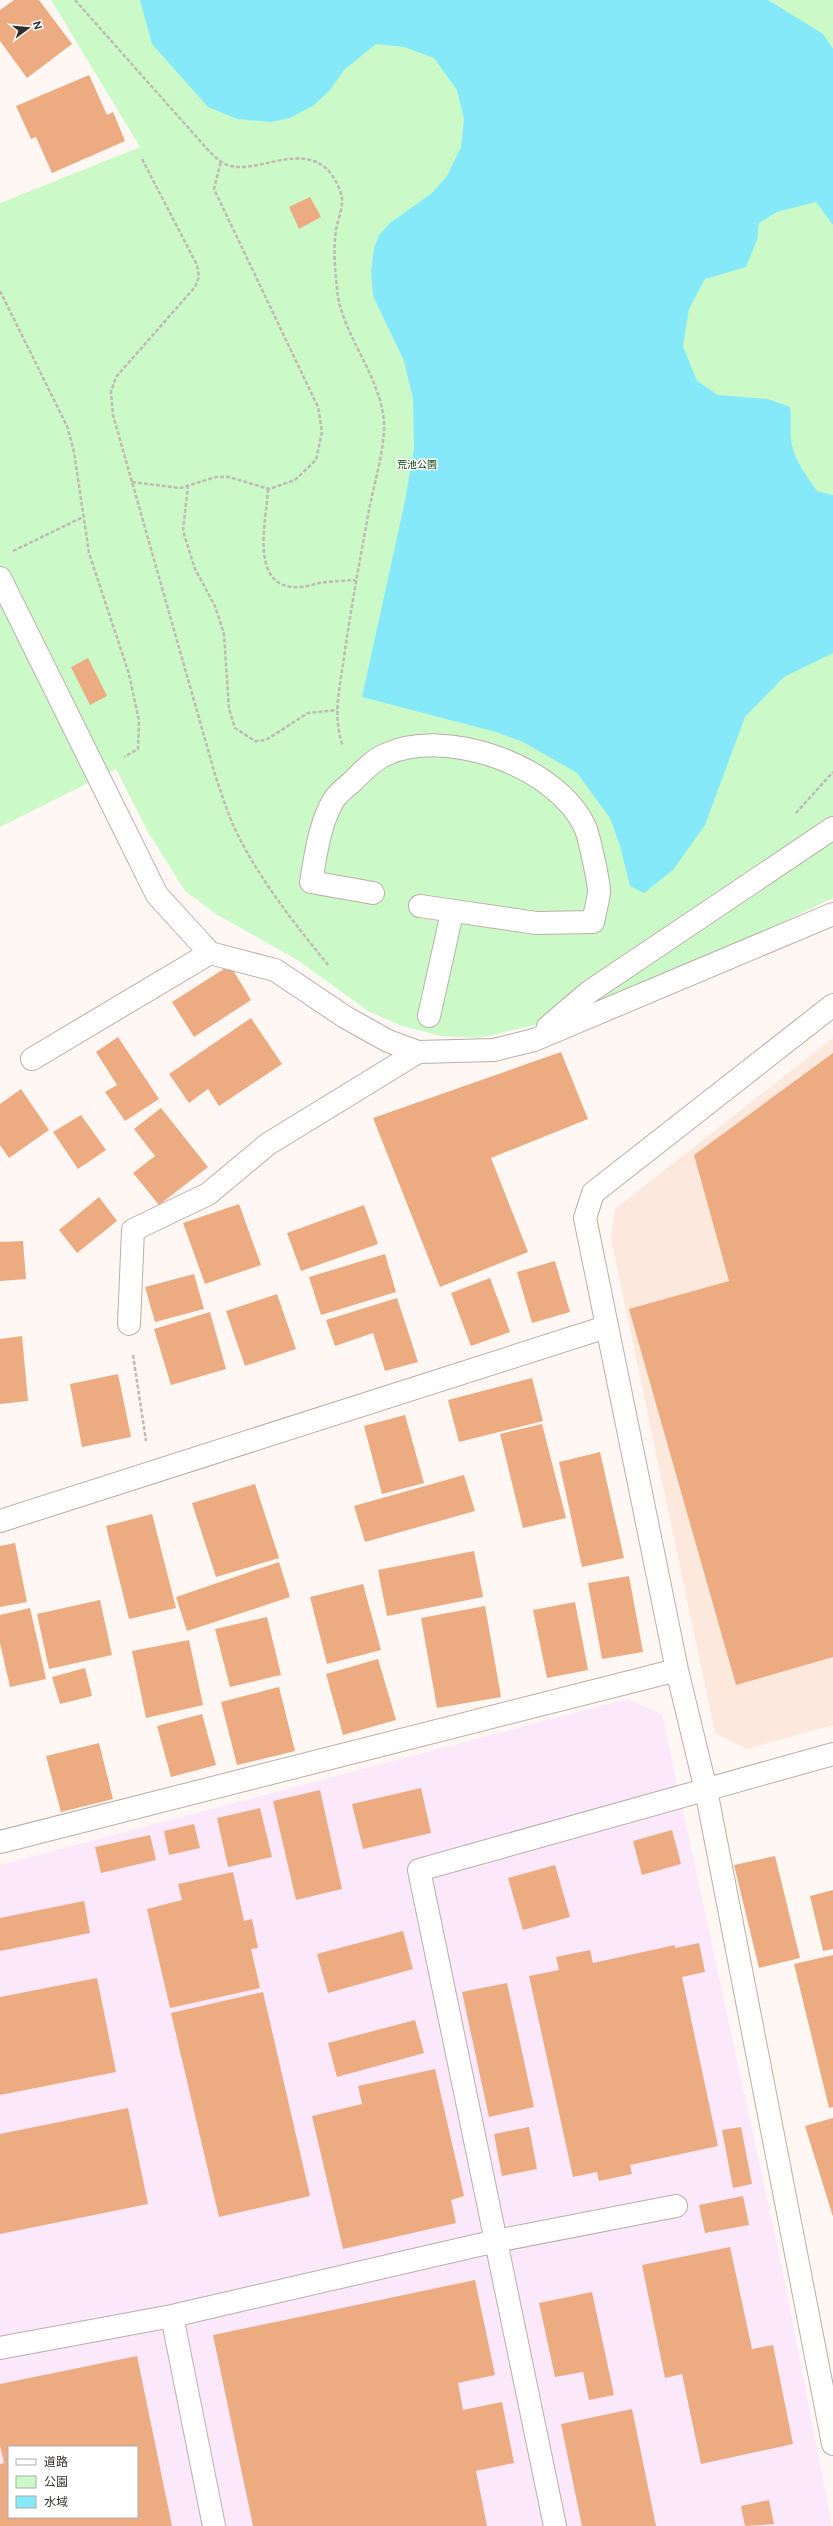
<svg xmlns="http://www.w3.org/2000/svg" width="833" height="2526" font-family="'DM Sans','Noto Sans JP',sans-serif">
  <style>
    .built { fill: #fce8dc }
    .industrial { fill: #fbe8fa; fill-rule: evenodd }
    .green { fill: #cbfac8 }
    .water { fill: #86e9f9 }
    .building { fill: #ecab81; fill-rule: evenodd }
    .lines { fill: none; stroke-linecap: round; stroke-linejoin: round }
    .minor-casing { stroke: #baaea7; stroke-width: 24 }
    .path { stroke: #c0b9b5; stroke-width: 2.5; stroke-dasharray: 4 2; stroke-linecap: butt }
    .minor { stroke: #fff; stroke-width: 22 }
    .labels { text-anchor: middle; stroke-width: 3; stroke-linejoin: round; paint-order: stroke }
    .park-label { font-size: 10px; fill: #08410b; stroke: #fff }
  </style>
  <rect width="100%" height="100%" fill="#fff7f3"/>
  <path class="built" d="M833,1038V1725L747,1749L715,1733L611,1239L615,1209Z"/>
  <path class="industrial" d="M627,1699L662,1714L783,2272L832,2526H0V1865ZM9,2447H137V2517H9Z"/>
  <path class="green" d="M51,0H833V898L600,1010L479,1038L441,1036L402,1026L368,1011L299,961L216,914L185,891L148,832L116,769L0,827V203L140,147Z"/>
  <path class="water" d="M140,0H768L823,34L833,49V225L816,202L777,212L759,223L757,240L746,267L705,279L689,309L683,346L697,381L718,395L768,399L790,407C792,420 789,433 792,445C796,463 807,476 817,491L833,495V653L784,677L745,717L705,825L673,870L644,893L630,886L620,846L610,818L577,773L523,742L496,732L362,697L405,501L414,448L413,399L404,361L373,296L371,271L374,248L379,235L390,223L432,193L447,176L461,147L464,119L457,90L434,58L404,47L376,44L344,70L330,90L314,105L290,118L271,122L237,119L208,107L152,44Z"/>
  <path class="building" d="M14,0H39L72,44L27,78L0,41V10Z
    M89,75L107,115L113,112L125,141L52,173L36,137L31,139L16,106Z
    M310,197L321,217L299,229L289,207Z
    M88,658L107,696L90,705L71,667Z
    M230,965L251,1000L194,1037L172,1002Z
    M251,1018L282,1064L219,1106L208,1089L189,1103L169,1074Z
    M118,1037L159,1099L125,1121L105,1092L117,1085L96,1052Z
    M561,1052L588,1119L491,1158L528,1252L440,1287L373,1118Z
    M833,1053V1657L736,1685L629,1309L729,1281L694,1155Z
    M21,1089L49,1130L9,1158L0,1145V1104Z
    M161,1108L208,1167L159,1205L133,1173L155,1156L134,1129Z
    M81,1115L106,1150L78,1169L53,1132Z
    M99,1197L117,1221L77,1253L59,1230Z
    M239,1204L261,1265L205,1284L183,1223Z
    M364,1205L378,1244L301,1271L287,1233Z
    M23,1241L26,1279L0,1281V1242Z
    M385,1254L396,1292L321,1315L309,1277Z
    M555,1261L570,1312L532,1323L517,1272Z
    M194,1274L204,1309L155,1322L145,1287Z
    M490,1278L510,1332L471,1346L451,1293Z
    M277,1294L296,1349L245,1366L226,1311Z
    M397,1298L418,1362L385,1371L373,1333L335,1346L326,1320Z
    M210,1312L226,1369L171,1385L154,1329Z
    M22,1336L28,1401L0,1404V1339Z
    M118,1374L131,1437L82,1447L70,1384Z
    M532,1378L543,1421L459,1442L448,1400Z
    M405,1415L424,1483L382,1494L364,1426Z
    M542,1424L566,1518L523,1528L500,1434Z
    M600,1452L624,1558L582,1567L559,1462Z
    M464,1475L475,1511L365,1542L354,1506Z
    M255,1484L279,1558L216,1577L192,1503Z
    M152,1514L176,1608L129,1619L106,1526Z
    M15,1543L27,1602L0,1607V1546Z
    M474,1551L483,1597L387,1616L378,1570Z
    M279,1562L290,1597L187,1631L176,1597Z
    M629,1576L643,1652L602,1659L588,1583Z
    M363,1584L381,1650L327,1664L310,1597Z
    M100,1600L112,1655L49,1669L37,1614Z
    M575,1602L588,1670L547,1678L533,1610Z
    M485,1606L501,1697L437,1708L421,1618Z
    M30,1608L46,1679L10,1687L0,1643V1615Z
    M267,1617L281,1675L230,1687L215,1629Z
    M189,1640L203,1705L146,1718L132,1651Z
    M378,1659L396,1720L343,1735L326,1674Z
    M85,1668L92,1696L60,1704L52,1677Z
    M279,1687L295,1751L237,1765L221,1702Z
    M202,1714L216,1765L171,1777L157,1726Z
    M99,1743L113,1799L61,1812L46,1756Z
    M421,1788L431,1833L363,1849L352,1804Z
    M320,1790L342,1889L296,1900L273,1801Z
    M260,1808L272,1857L228,1867L217,1818Z
    M194,1824L200,1848L169,1855L164,1831Z
    M672,1830L681,1864L642,1875L633,1841Z
    M150,1835L156,1860L101,1873L95,1847Z
    M775,1856L800,1958L759,1968L734,1865Z
    M555,1865L570,1917L523,1930L508,1878Z
    M233,1872L244,1921L252,1919L258,1948L251,1949L260,1988L170,2008L147,1909L182,1900L178,1884Z
    M833,1890V1949L823,1951L810,1896Z
    M84,1901L90,1933L0,1951V1918Z
    M403,1931L413,1969L328,1993L317,1954Z
    M699,1943L705,1972L682,1977L718,2146L630,2165L632,2174L599,2181L597,2172L573,2177L529,1976L559,1970L556,1957L590,1950L593,1963L675,1945V1948Z
    M833,1955V2107L829,2108L794,1964Z
    M97,1978L116,2072L0,2095V1997Z
    M507,1983L534,2107L489,2117L462,1992Z
    M263,1992L310,2196L219,2217L171,2013Z
    M415,2020L424,2053L337,2077L328,2043Z
    M435,2069L464,2196L451,2200L456,2223L343,2249L312,2116L362,2104L358,2086Z
    M128,2108L148,2204L0,2234V2134Z
    M833,2118V2217L805,2126Z
    M529,2127L537,2169L502,2176L494,2134Z
    M741,2127L752,2184L733,2188L722,2130Z
    M743,2196L749,2225L705,2233L699,2205Z
    M730,2247L752,2349L773,2345L793,2444L701,2464L682,2374L665,2378L642,2265Z
    M475,2280L495,2375L458,2383L463,2410L502,2402L514,2463L476,2471L487,2526H253L213,2335Z
    M592,2292L614,2395L589,2400L583,2372L555,2377L539,2303Z
    M137,2356L172,2526H0V2464L4,2463L0,2446V2384ZM9,2447H137V2517H9Z
    M632,2409L656,2526H582L561,2424Z
    M769,2500L774,2524L745,2526L741,2506Z"/>
  <g class="lines">
    <defs>
      <path id="minor" d="M0,578L157,895L210,953L275,970L345,1017L388,1041L418,1052L494,1050L534,1040L833,914
        M373,893L311,882C316,854 319,826 333,801C337,794 346,787 352,782C362,772 373,760 385,755C445,726 557,766 585,827C589,836 599,882 599,892C598,901 595,912 593,922L536,923L420,906
        M833,1005L593,1193L585,1218L677,1670L706,1790L833,2444
        M429,1016L452,913
        M548,1027L589,992L833,828
        M32,1059L210,953
        M129,1324L133,1230L208,1194L268,1144L418,1052
        M0,1521L606,1327
        M0,1842L677,1670
        M172,2316L214,2526
        M0,2348L172,2316L496,2241L676,2206
        M555,2526L419,1870L833,1754"/>
    </defs>
    <use href="#minor" class="minor-casing"/>
    <path class="path" d="M75,0L208,150C213,155 219,161 225,164C253,177 298,142 327,169C334,176 340,188 342,198C343,207 338,220 336,230C333,249 335,269 337,288C340,335 387,382 384,432C382,458 374,485 369,510C360,559 351,608 344,657C340,687 332,717 343,746
      M142,159L197,265L199,277L195,287L116,377L111,392L113,415L216,778C222,794 227,812 234,827C258,878 294,923 329,966
      M0,291L67,426L74,452L89,553L129,674L139,721L138,749L124,757
      M132,482L180,488L216,477H229L269,489L295,480L316,460L322,432L318,407L214,189L221,161
      M188,485L183,531L195,569L215,606L224,634L229,709L235,728L255,741L266,740L308,713L337,710
      M268,489C267,519 247,591 301,587C307,587 313,584 319,583C331,581 344,581 355,580
      M13,551L83,517
      M796,813L833,772
      M133,1355L146,1441"/>
    <use href="#minor" class="minor"/>
  </g>
  <g class="labels">
    <g class="park-label">
      <text x="417" y="468">荒池公園</text>
    </g>
  </g>
  <rect x="8" y="2446" width="130" height="72" fill="#ffffff" stroke="#adacab"/>
  <rect x="16" y="2459" width="20" height="6" fill="#ffffff" stroke="#adacab"/>
  <text x="44" y="2466" font-size="12" fill="#332f2c">道路</text>
  <rect x="16" y="2476" width="20" height="12" fill="#cbfac8" stroke="#adacab"/>
  <text x="44" y="2486" font-size="12" fill="#332f2c">公園</text>
  <rect x="16" y="2496" width="20" height="12" fill="#86e9f9" stroke="#adacab"/>
  <text x="44" y="2506" font-size="12" fill="#332f2c">水域</text>
  <g transform="translate(28 28) rotate(74)" stroke="#ffffff" stroke-width="3" paint-order="stroke">
  <path d="M0-3L7 15L0 10L-7 15Z" fill="#332f2c"/>
  <text y="-6" font-size="11" font-weight="bold" text-anchor="middle" fill="#332f2c">N</text>
  </g>
</svg>
